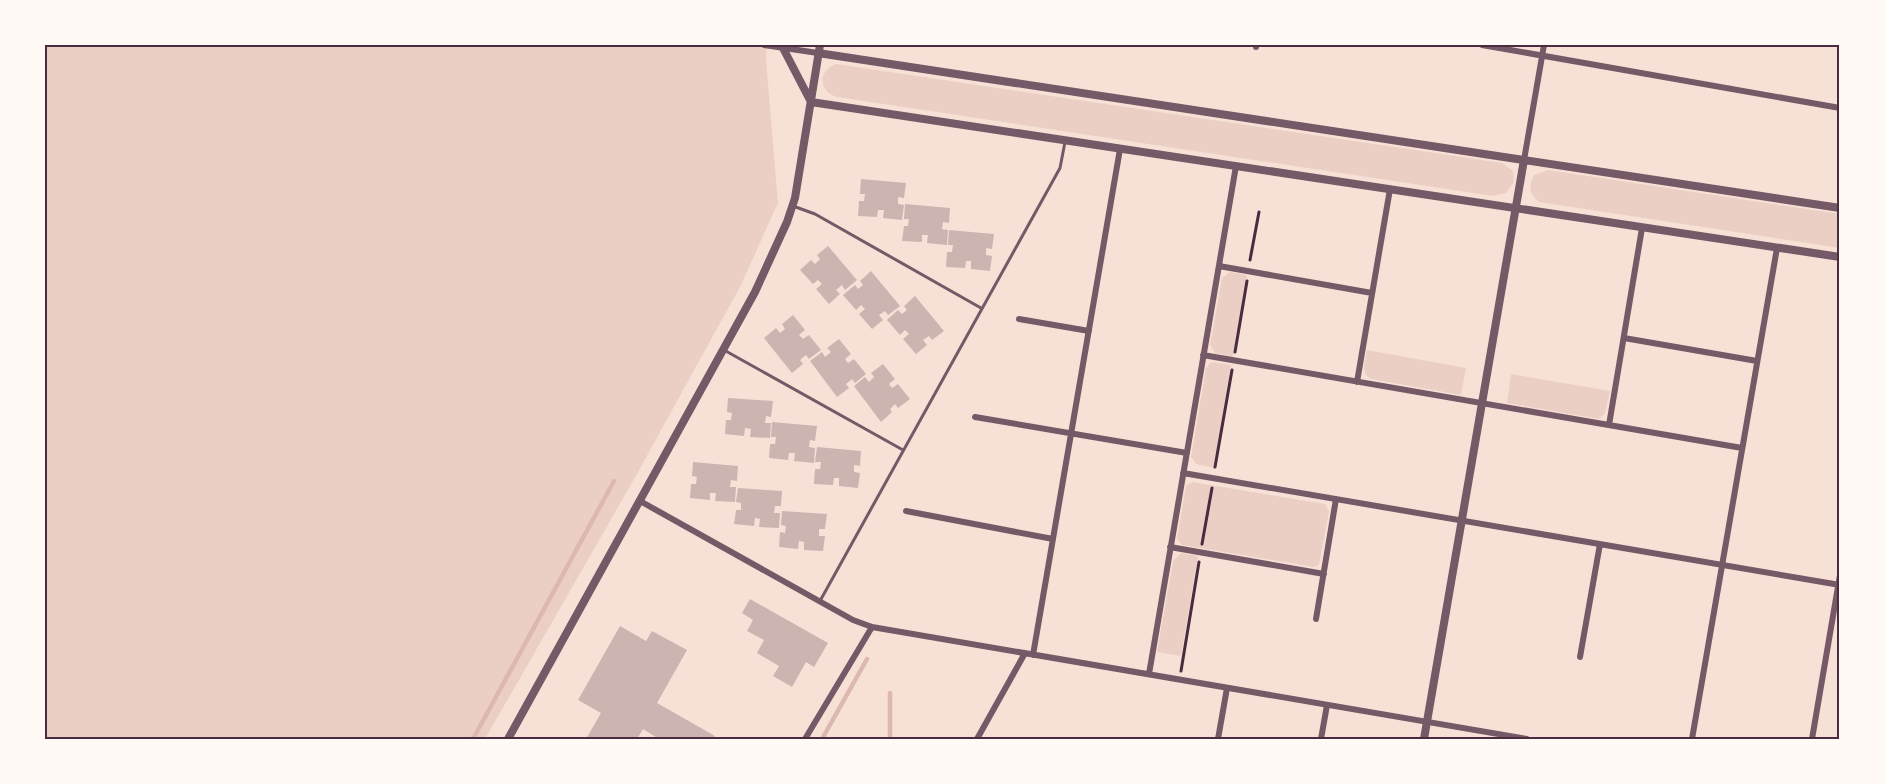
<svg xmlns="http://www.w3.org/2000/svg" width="1885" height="784" font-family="Cabin,sans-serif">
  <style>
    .green { fill: #ebcfc5 }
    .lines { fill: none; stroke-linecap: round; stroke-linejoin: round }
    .stream { stroke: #dcb8b0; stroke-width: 4.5 }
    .building { fill: #ccb4b1 }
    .path { stroke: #4a2c40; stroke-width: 3 }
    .service { stroke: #755966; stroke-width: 3 }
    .minor { stroke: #755966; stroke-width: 6 }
    .tertiary { stroke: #755966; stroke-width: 8 }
    .neatline { fill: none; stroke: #4a2c40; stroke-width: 2 }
  </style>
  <rect width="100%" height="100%" fill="#f7e1d7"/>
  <path class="green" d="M45,45H767L766,58L778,203L740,287L633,481L485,739H45Z
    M836,64L1502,163L1513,171L1514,182L1506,193L1493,196L837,97C818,92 818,70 836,64Z
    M1548,170L1840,214V248L1539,202C1529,193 1528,187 1534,175Z
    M1230,272L1247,275L1233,357L1215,353L1210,345L1222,278Z
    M1367,350L1466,368L1461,395L1371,379C1360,372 1365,362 1367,350Z
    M1213,362L1231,365L1214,468L1196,464L1191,457L1206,368L1210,363Z
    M1511,374L1610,391L1605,413L1599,419L1507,403Z
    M1192,482L1325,504L1329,511L1319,565L1314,567L1182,545L1177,539L1186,486Z
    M1181,553L1198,556L1181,656L1157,652L1173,561Z"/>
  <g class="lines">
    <path class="stream" d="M890,693V739
      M473,739L614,481
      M822,739L867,659"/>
  </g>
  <path class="building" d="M861,179L906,183L904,198L898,197V204L904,205L902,220L883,218L884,210H878L877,217L858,216L859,201H864L865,194H860Z
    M905,204L950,208L949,223L943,222L942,229L948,230L947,245L927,243L928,235H922V242L902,241L904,226H908L909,219H904Z
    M949,230L994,234L992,249L986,248V255L992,256L990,271L971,269V261H966L965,268L946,267L947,252H952L953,245H948Z
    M828,246L857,280L845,290L842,285L836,290L840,294L829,304L816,289L822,284L818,280L813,284L800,270L811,260L815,264L820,259L817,255Z
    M871,271L900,306L888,315L885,311L879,315L883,320L872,329L859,314L865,309L861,305L856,310L843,295L855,285L858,289L863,285L860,281Z
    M915,296L944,331L932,340L929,336L923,340L927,345L916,354L903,339L909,334L905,330L900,335L887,320L898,310L902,314L907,310L904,306Z
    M793,315L805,330L799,335L803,339L809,335L821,350L809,359L806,355L800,360L803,364L792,373L764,338L776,328L780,333L785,329L782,324Z
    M839,339L851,354L845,359L848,363L854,359L866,374L855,383L852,379L846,384L849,388L837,397L810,361L822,352L825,357L831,352L827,348Z
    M883,364L895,379L889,384L892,388L898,384L910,399L898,408L895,404L890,409L892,412L881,422L854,386L865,377L869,382L874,377L871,373Z
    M728,398L773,401L771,417L766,416L765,423H771L770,438L750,437L751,429L745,428L744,436L725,434L726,420H731L732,413L727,412Z
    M772,422L817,426L815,441L810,440L809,447L815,448L814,463L794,461L795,453H789L788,460L769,458L770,444H775L776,437H771Z
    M817,447L861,451L860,466L854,465V472L860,473L858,488L839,486V478H834L833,485L814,484L815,469H820L821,462H815Z
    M693,462L738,466L737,481L731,480L730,487H736L735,502L715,501L716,493H710V500L690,498L691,484H696L697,477L692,476Z
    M738,488L782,491L781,506H775L774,513H780L779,528L759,527L760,519L755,518L754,526L734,524L736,510H741V503L736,502Z
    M782,511L827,514L825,529H819V536H825L823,551L804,550V542L799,541L798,549L779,547L780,532L785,533L786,526L781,525Z
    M750,599L828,643L814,667L806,662L792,687L773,676L779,666L757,653L764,640L747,631L753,620L742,613Z
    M620,626L646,641L652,631L687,650L657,703L715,736L713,739H659L643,729L637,739H586L601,713L578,700Z"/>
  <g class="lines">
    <path class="path" d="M1250,260L1259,212
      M1235,352L1247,281
      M1215,467L1232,370
      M1202,544L1212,488
      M1181,671L1199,562"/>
    <path class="service" d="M793,206L815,214L981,308
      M724,350L903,450
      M820,601L1060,168L1065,142"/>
    <path class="minor" d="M764,45L818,53
      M1482,45L1840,108
      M1256,47V45
      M1524,160L1544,45
      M1219,266L1372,293
      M1019,319L1089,331
      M1624,338L1757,361
      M1203,355L1742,448
      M1357,382L1390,189
      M975,417L1187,453
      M1609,425L1642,228
      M1183,473L1840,585
      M640,501L853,620L872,627L1527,739
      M906,511L1053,539
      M1170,547L1324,574
      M1316,619L1336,499
      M1033,655L1120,149
      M1580,657L1600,544
      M1149,674L1236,166
      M805,739L872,627
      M977,739L1025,653
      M1218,739L1227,688
      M1321,739L1327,705
      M1692,739L1777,248
      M1812,739L1840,575"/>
    <path class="tertiary" d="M784,45L783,48L811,102L1840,257
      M818,53L1840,208
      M508,739L755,292L787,222L795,198L820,45
      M1424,739L1524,160"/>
  </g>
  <rect width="1885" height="784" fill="none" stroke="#fffaf5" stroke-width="93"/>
  <rect x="46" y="46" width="1792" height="692" class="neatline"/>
</svg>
